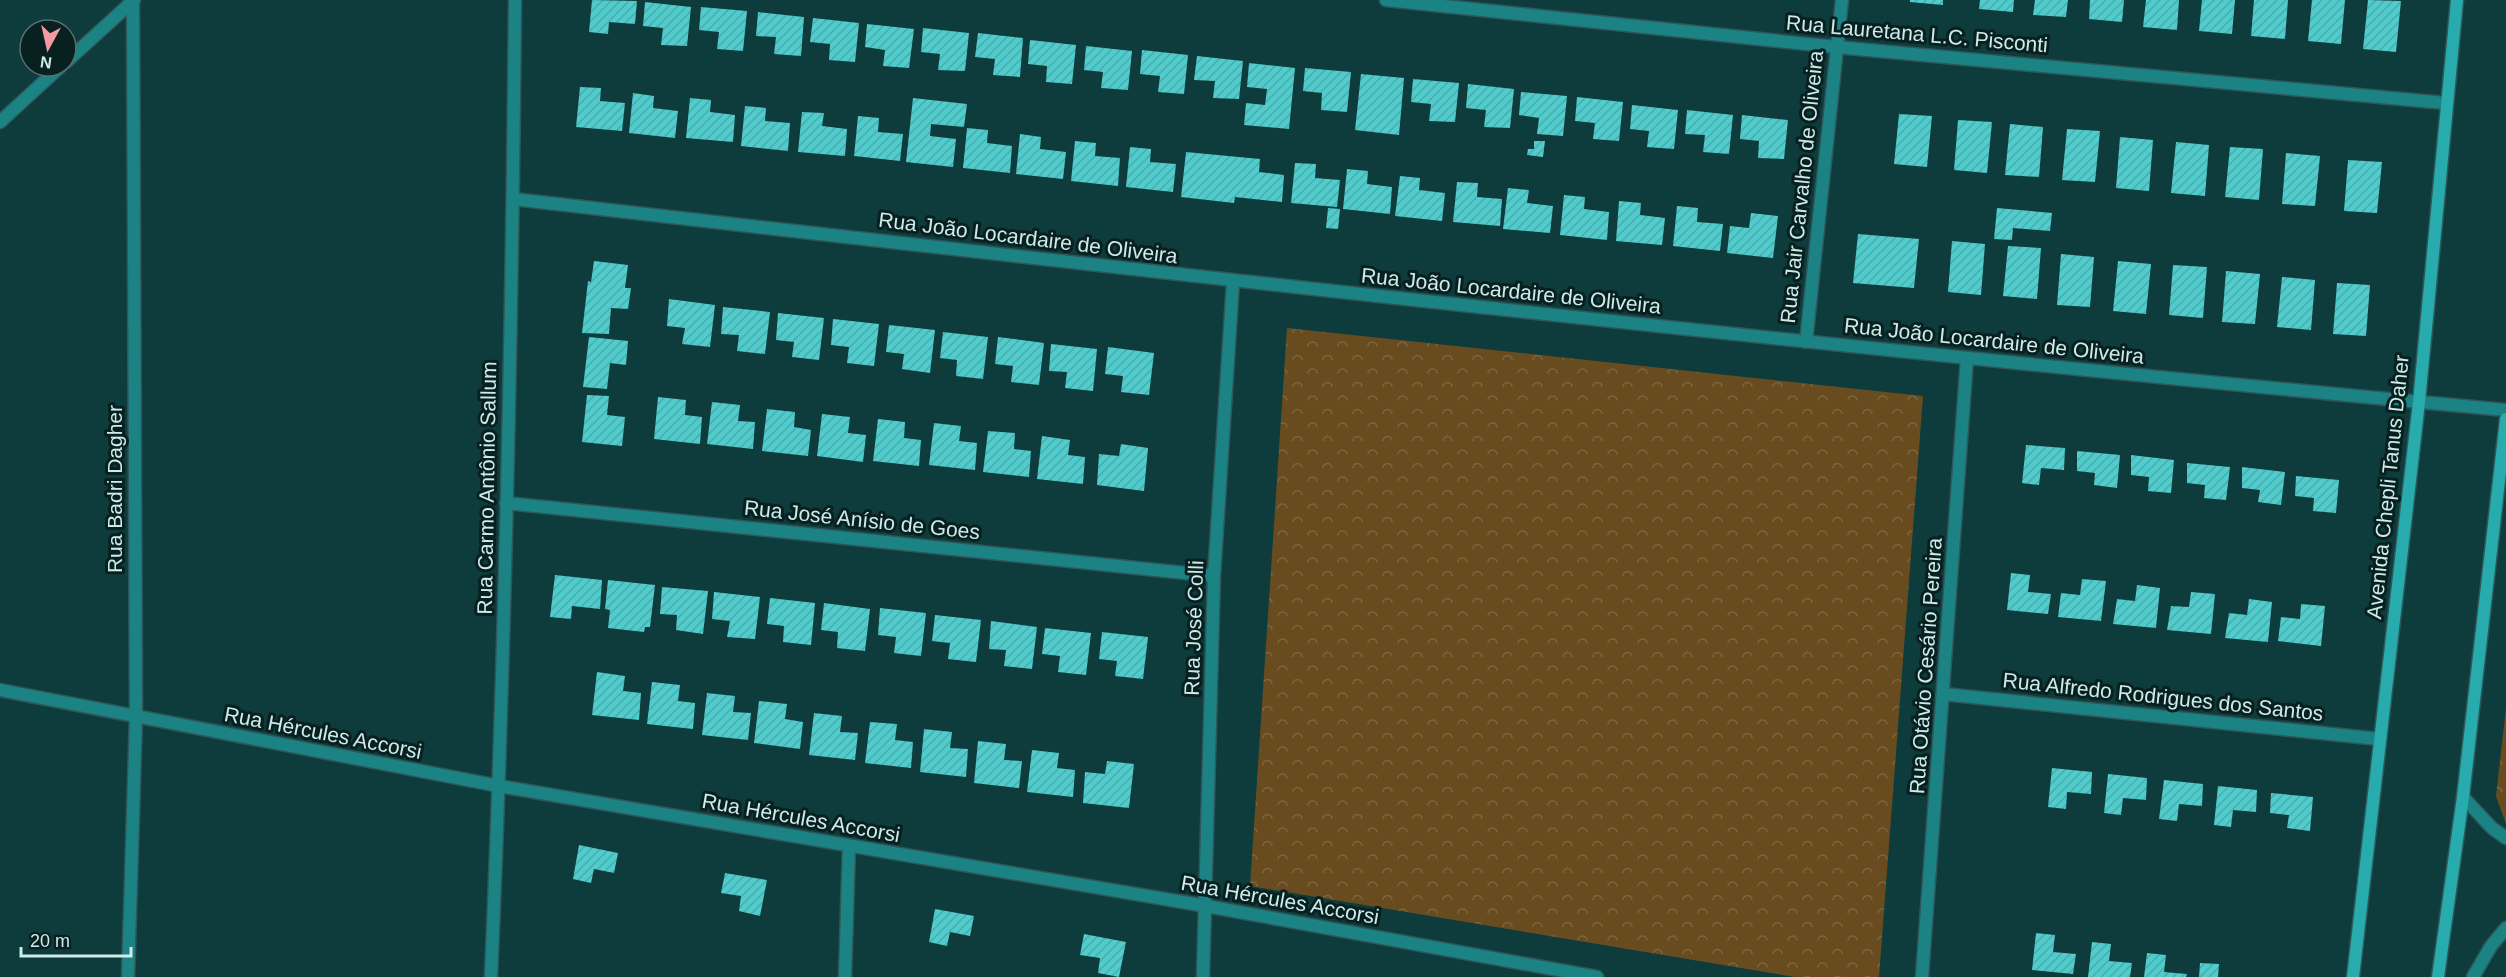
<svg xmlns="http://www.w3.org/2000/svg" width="2506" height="977" font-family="Arial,sans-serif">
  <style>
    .park { fill: url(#park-crowns) }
    .building { fill: url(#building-hatch) }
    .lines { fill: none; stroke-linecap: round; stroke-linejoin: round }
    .street-casing { stroke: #2d5758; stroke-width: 15 }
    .secondary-casing { stroke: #2d5758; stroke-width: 15 }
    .street { stroke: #1c8384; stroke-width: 12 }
    .secondary { stroke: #28abac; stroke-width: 12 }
    .labels { text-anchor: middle; stroke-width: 6; stroke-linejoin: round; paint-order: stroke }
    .street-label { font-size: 21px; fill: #ceebea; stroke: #082020 }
  </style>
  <defs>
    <pattern id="park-crowns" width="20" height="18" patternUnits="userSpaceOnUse" patternTransform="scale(1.5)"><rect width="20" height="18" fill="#684c1f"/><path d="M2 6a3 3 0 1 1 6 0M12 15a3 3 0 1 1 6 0" fill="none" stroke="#7c6640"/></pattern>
    <pattern id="building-hatch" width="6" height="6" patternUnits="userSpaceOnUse" patternTransform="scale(1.5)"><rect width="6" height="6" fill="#50cccd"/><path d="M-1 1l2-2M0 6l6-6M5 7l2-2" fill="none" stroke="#4caaab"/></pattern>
  </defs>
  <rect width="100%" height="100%" fill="#0e3b3c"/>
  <path class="park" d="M1287,328L1923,396L1879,977H1795L1250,886Z
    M2506,708V824L2496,796Z"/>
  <path class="building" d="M592,0L637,1L635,24L609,22L608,34L589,32Z
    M1910,0H1943V5L1910,2Z
    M1980,0H2014L2013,12L1979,9Z
    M2035,0H2068L2066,17L2033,15Z
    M2090,0H2124L2122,22L2089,19Z
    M2146,0H2179L2177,30L2143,27Z
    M2202,0H2235L2232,34L2199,31Z
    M2254,0H2288L2285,39L2251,36Z
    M2312,0H2345L2341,44L2308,41Z
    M2368,0L2401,1L2396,52L2363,49Z
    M645,2L691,7L687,46L661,45L663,28L643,26Z
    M701,7L747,11L743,51L717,49L719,32L699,30Z
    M758,12L804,17L801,56L774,54L776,37L756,36Z
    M813,18L859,23L855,62L829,60L830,44L810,42Z
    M867,24L914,29L909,68L883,66L885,50L865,47Z
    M923,28L969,33L965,71L938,70L940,54L921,52Z
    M978,33L1023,38L1020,77L993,75L995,59L975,57Z
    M1030,40L1076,45L1072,84L1046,82L1047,66L1028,64Z
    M1086,46L1132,51L1128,90L1101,88L1103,72L1084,70Z
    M1142,50L1188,55L1184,94L1158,92L1160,76L1140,74Z
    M1197,56L1243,61L1239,99L1213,98L1215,81L1194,80Z
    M1249,63L1295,68L1289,129L1244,125L1246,103L1265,105L1267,89L1247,87Z
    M1305,68L1351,72L1347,112L1321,110L1322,93L1303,91Z
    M1361,74L1404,78L1399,135L1355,130Z
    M1413,79L1459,83L1455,122L1429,121L1431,104L1411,102Z
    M1468,84L1514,89L1510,128L1484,127L1486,110L1466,108Z
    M580,87L601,88L600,101L625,103L622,131L576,127Z
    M1521,92L1567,96L1563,136L1537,134L1539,118L1519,115Z
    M633,93L654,96L653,108L678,111L675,138L629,133Z
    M1577,97L1623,102L1619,141L1593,139L1595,123L1575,121Z
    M690,98L711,100L710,112L735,115L733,142L686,138Z
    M913,98L967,104L964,127L931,124L930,136L956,139L953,167L906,162Z
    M1632,105L1678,110L1674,149L1647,147L1649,131L1630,129Z
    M745,106L766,108L765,121L790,123L788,151L741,146Z
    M1687,110L1733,115L1729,154L1703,152L1705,135L1685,134Z
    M802,112L824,113L822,126L847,129L845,156L798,152Z
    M1899,114L1932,116L1927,167L1894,164Z
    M1742,115L1788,120L1784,159L1758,158L1759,141L1740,139Z
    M858,116L879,118L878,132L903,134L900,161L854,156Z
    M1958,120L1992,122L1987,173L1954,170Z
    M2010,124L2043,127L2039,177L2005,175Z
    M967,128L988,130L987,143L1012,146L1010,173L963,168Z
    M2067,129L2100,131L2095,182L2062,180Z
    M1020,134L1041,137L1040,149L1066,152L1063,179L1016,174Z
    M2120,137L2153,140L2149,191L2116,188Z
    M1075,141L1096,143L1095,156L1120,158L1118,186L1071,181Z
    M1534,141H1545L1543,157L1527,155L1528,149H1534Z
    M2176,142L2209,145L2205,196L2171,193Z
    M1130,147L1151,149L1150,162L1176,164L1173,192L1126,187Z
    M2230,147L2263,149L2259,200L2225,197Z
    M1186,152L1260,159L1259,172L1284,175L1282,202L1235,197L1234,203L1181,197Z
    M2286,153L2320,156L2315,206L2282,204Z
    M2348,160L2382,162L2377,213L2344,211Z
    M1295,163L1316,164L1315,178L1340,180L1337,207L1291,203Z
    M1347,169L1368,171L1367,184L1392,187L1390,214L1343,209Z
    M1400,176L1420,178L1419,190L1445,193L1442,221L1395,216Z
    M1457,182L1478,183L1477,197L1502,199L1500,226L1453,222Z
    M1508,188L1529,190L1527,203L1553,206L1550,233L1503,229Z
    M1564,195L1585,197L1584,209L1609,212L1607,240L1560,235Z
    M1619,201L1641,203L1640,215L1665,218L1662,245L1616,241Z
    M1677,206L1698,208L1697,222L1723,224L1720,251L1673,246Z
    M1328,208L1340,209L1338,229L1326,228Z
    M1997,208L2052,213L2050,231L2013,228L2012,240L1994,239Z
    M1751,213L1778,216L1773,258L1727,253L1730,226L1749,228Z
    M1858,234L1919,239L1914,288L1853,283Z
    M1952,241L1985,244L1981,295L1948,292Z
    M2008,246L2041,248L2037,299L2003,296Z
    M2061,254L2094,257L2090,307L2057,305Z
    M594,261L628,265L625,288H631L628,309L611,308L609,334L582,333L588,281L591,282Z
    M2118,261L2151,264L2146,314L2113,311Z
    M2173,265L2207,267L2203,318L2169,315Z
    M2226,271L2260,274L2255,324L2222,322Z
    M2282,277L2315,280L2311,330L2277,327Z
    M2337,283L2370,285L2366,336L2333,334Z
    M669,299L715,305L710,347L682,344L685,328L667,326Z
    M723,307L770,312L765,354L737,351L739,335L721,334Z
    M778,313L824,318L819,360L792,357L794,342L776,340Z
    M833,319L879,324L874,366L847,363L849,347L831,345Z
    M889,325L935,330L930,373L902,369L904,354L886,352Z
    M943,332L988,337L983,379L956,376L957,360L940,358Z
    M589,337L628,341L626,365L610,363L607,389L583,387Z
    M998,337L1044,343L1039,385L1011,382L1013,366L995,364Z
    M1051,344L1097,349L1093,391L1065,388L1067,372L1049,371Z
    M1108,347L1154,353L1149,395L1121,392L1123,376L1105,374Z
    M587,395L609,396L607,415L625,417L622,446L582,442Z
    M658,397L686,400L685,415L702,417L700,444L654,439Z
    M712,402L740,405L738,421L755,422L753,449L707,444Z
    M767,409L795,412L794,427L811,430L808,456L762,451Z
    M822,414L850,417L848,433L866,435L863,462L817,456Z
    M878,419L905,422L904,438L921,440L919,466L873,461Z
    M934,423L961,426L959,441L977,443L975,470L929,465Z
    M988,431L1015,433L1014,449L1031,451L1029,477L983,472Z
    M1042,436L1070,440L1068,455L1085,457L1083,484L1037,479Z
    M1121,444L1148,448L1144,491L1097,485L1099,454L1119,456Z
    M2026,445L2065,448L2064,470L2041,468L2039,485L2022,483Z
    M2077,451L2120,455L2117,488L2094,485L2095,473L2077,471Z
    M2131,455L2174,460L2171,493L2148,491L2149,477L2131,475Z
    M2187,463L2230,467L2226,500L2204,498L2205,485L2187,483Z
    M2242,467L2285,472L2281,505L2258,502L2260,490L2242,488Z
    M2296,476L2339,480L2336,513L2313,511L2314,498L2295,496Z
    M2011,573L2030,575L2028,592L2051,594L2048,614L2007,610Z
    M555,575L602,580L600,609L572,606L571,619L550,617Z
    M2082,579L2106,581L2101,621L2058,617L2061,593L2080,595Z
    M608,580L655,585L650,627H645L644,632L608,628L610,610L605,609Z
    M2137,585L2160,588L2156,628L2113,624L2117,599L2135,601Z
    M662,587L708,591L703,634L676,630L677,615L660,614Z
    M714,592L760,597L755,639L727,637L730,621L712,619Z
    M2191,592L2215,594L2211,634L2167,630L2171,606L2189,607Z
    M770,598L815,603L811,645L783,642L784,626L767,624Z
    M2249,599L2272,602L2268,642L2225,638L2229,613L2247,615Z
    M824,603L870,609L865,651L837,648L838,632L821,630Z
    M2301,604L2325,606L2321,646L2278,641L2281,617L2300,619Z
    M880,608L926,613L921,656L894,653L896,637L878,635Z
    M935,615L981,620L976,662L948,659L950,643L932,641Z
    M991,621L1037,627L1032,669L1004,666L1006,650L989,649Z
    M1045,628L1091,633L1086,675L1058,672L1060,656L1042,654Z
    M1102,632L1148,637L1143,679L1115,676L1117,661L1099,659Z
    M597,672L625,676L623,691L641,693L639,720L592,715Z
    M652,682L680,685L678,701L695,703L693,729L647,724Z
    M707,693L735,696L733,712L751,713L748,740L702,735Z
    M759,701L787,704L785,719L803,722L800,749L754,743Z
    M814,713L842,716L840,732L858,733L855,760L809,755Z
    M870,722L897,724L895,740L913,742L911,768L865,763Z
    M924,729L952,732L950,748L968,749L966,777L920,772Z
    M978,741L1006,744L1004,760L1022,761L1019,788L974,783Z
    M1032,750L1059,753L1057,768L1075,770L1073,797L1027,792Z
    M1107,761L1134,764L1129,808L1083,803L1085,772L1105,774Z
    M2052,768L2092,772L2091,794L2067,792L2066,809L2048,807Z
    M2108,774L2147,778L2146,800L2123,798L2121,815L2104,813Z
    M2164,780L2203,784L2202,806L2179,804L2177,821L2159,819Z
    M2218,786L2257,790L2256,812L2233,810L2231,827L2214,825Z
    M2271,793L2313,797L2310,831L2287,828L2289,815L2270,813Z
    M579,845L618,853L614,873L594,869L591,883L573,879Z
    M725,873L767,880L760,916L739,911L741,896L721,893Z
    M935,909L974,916L970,936L950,932L947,946L929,942Z
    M2036,933L2055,935L2053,952L2076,954L2073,974L2032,970Z
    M1084,934L1126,942L1119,977L1098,973L1100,958L1080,955Z
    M2092,942L2111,944L2109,961L2132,963L2130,977H2088Z
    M2147,953L2166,955L2164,972L2187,974L2186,977H2144Z
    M2200,963L2219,964L2218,977H2199Z"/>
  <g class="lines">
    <defs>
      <path id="street" d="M1386,0L1836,47L2445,103
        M66,62L134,0
        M0,122L61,66
        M513,199C1177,275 1841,349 2506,410
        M1806,342L1842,0
        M506,503L1214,576
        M0,690L499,786L1206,906L1597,977
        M1943,694L2379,739
        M2463,797L2492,828L2506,838
        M128,977L136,717L133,2
        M491,977C505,652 512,326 515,0
        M845,977L849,846
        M1203,977L1214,576L1233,282
        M1922,977L1967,358
        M2473,977L2491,946L2506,928"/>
      <path id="secondary" d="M2353,977L2419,402L2457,0
        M2438,977L2463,797L2506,419"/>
    </defs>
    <use href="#street" class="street-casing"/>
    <use href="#secondary" class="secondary-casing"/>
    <use href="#street" class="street"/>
    <use href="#secondary" class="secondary"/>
  </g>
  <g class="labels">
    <g class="street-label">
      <text transform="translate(1917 34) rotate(5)" y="7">Rua Lauretana L.C. Pisconti</text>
      <text transform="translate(1802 187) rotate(-84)" y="7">Rua Jair Carvalho de Oliveira</text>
      <text transform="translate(1028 238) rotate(7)" y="7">Rua João Locardaire de Oliveira</text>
      <text transform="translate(1511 291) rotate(6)" y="7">Rua João Locardaire de Oliveira</text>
      <text transform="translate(1994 341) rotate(6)" y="7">Rua João Locardaire de Oliveira</text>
      <text transform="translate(2388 487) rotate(-84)" y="7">Avenida Chepli Tanus Daher</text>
      <text transform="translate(487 488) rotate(-89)" y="7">Rua Carmo Antônio Sallum</text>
      <text transform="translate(115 489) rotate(-90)" y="7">Rua Badri Dagher</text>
      <text transform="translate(862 520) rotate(6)" y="7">Rua José Anísio de Goes</text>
      <text transform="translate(1194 628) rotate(-88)" y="7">Rua José Colli</text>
      <text transform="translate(1926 666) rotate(-86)" y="7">Rua Otávio Cesário Pereira</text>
      <text transform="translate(2163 697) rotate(6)" y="7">Rua Alfredo Rodrigues dos Santos</text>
      <text transform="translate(323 733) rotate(11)" y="7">Rua Hércules Accorsi</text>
      <text transform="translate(801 818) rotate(10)" y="7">Rua Hércules Accorsi</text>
      <text transform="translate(1280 900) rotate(10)" y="7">Rua Hércules Accorsi</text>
    </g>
  </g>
  <g transform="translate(48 48) rotate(188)"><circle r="28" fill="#082020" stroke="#577171" stroke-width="1.5"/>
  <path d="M0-4.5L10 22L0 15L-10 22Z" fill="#f49aa0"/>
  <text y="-9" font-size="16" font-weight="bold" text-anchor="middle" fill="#ceebea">N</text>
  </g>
  <path d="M21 947v9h110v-9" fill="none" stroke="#ceebea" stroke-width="3"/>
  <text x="30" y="947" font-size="18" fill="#ceebea" stroke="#082020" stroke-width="4.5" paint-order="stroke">20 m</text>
</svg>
